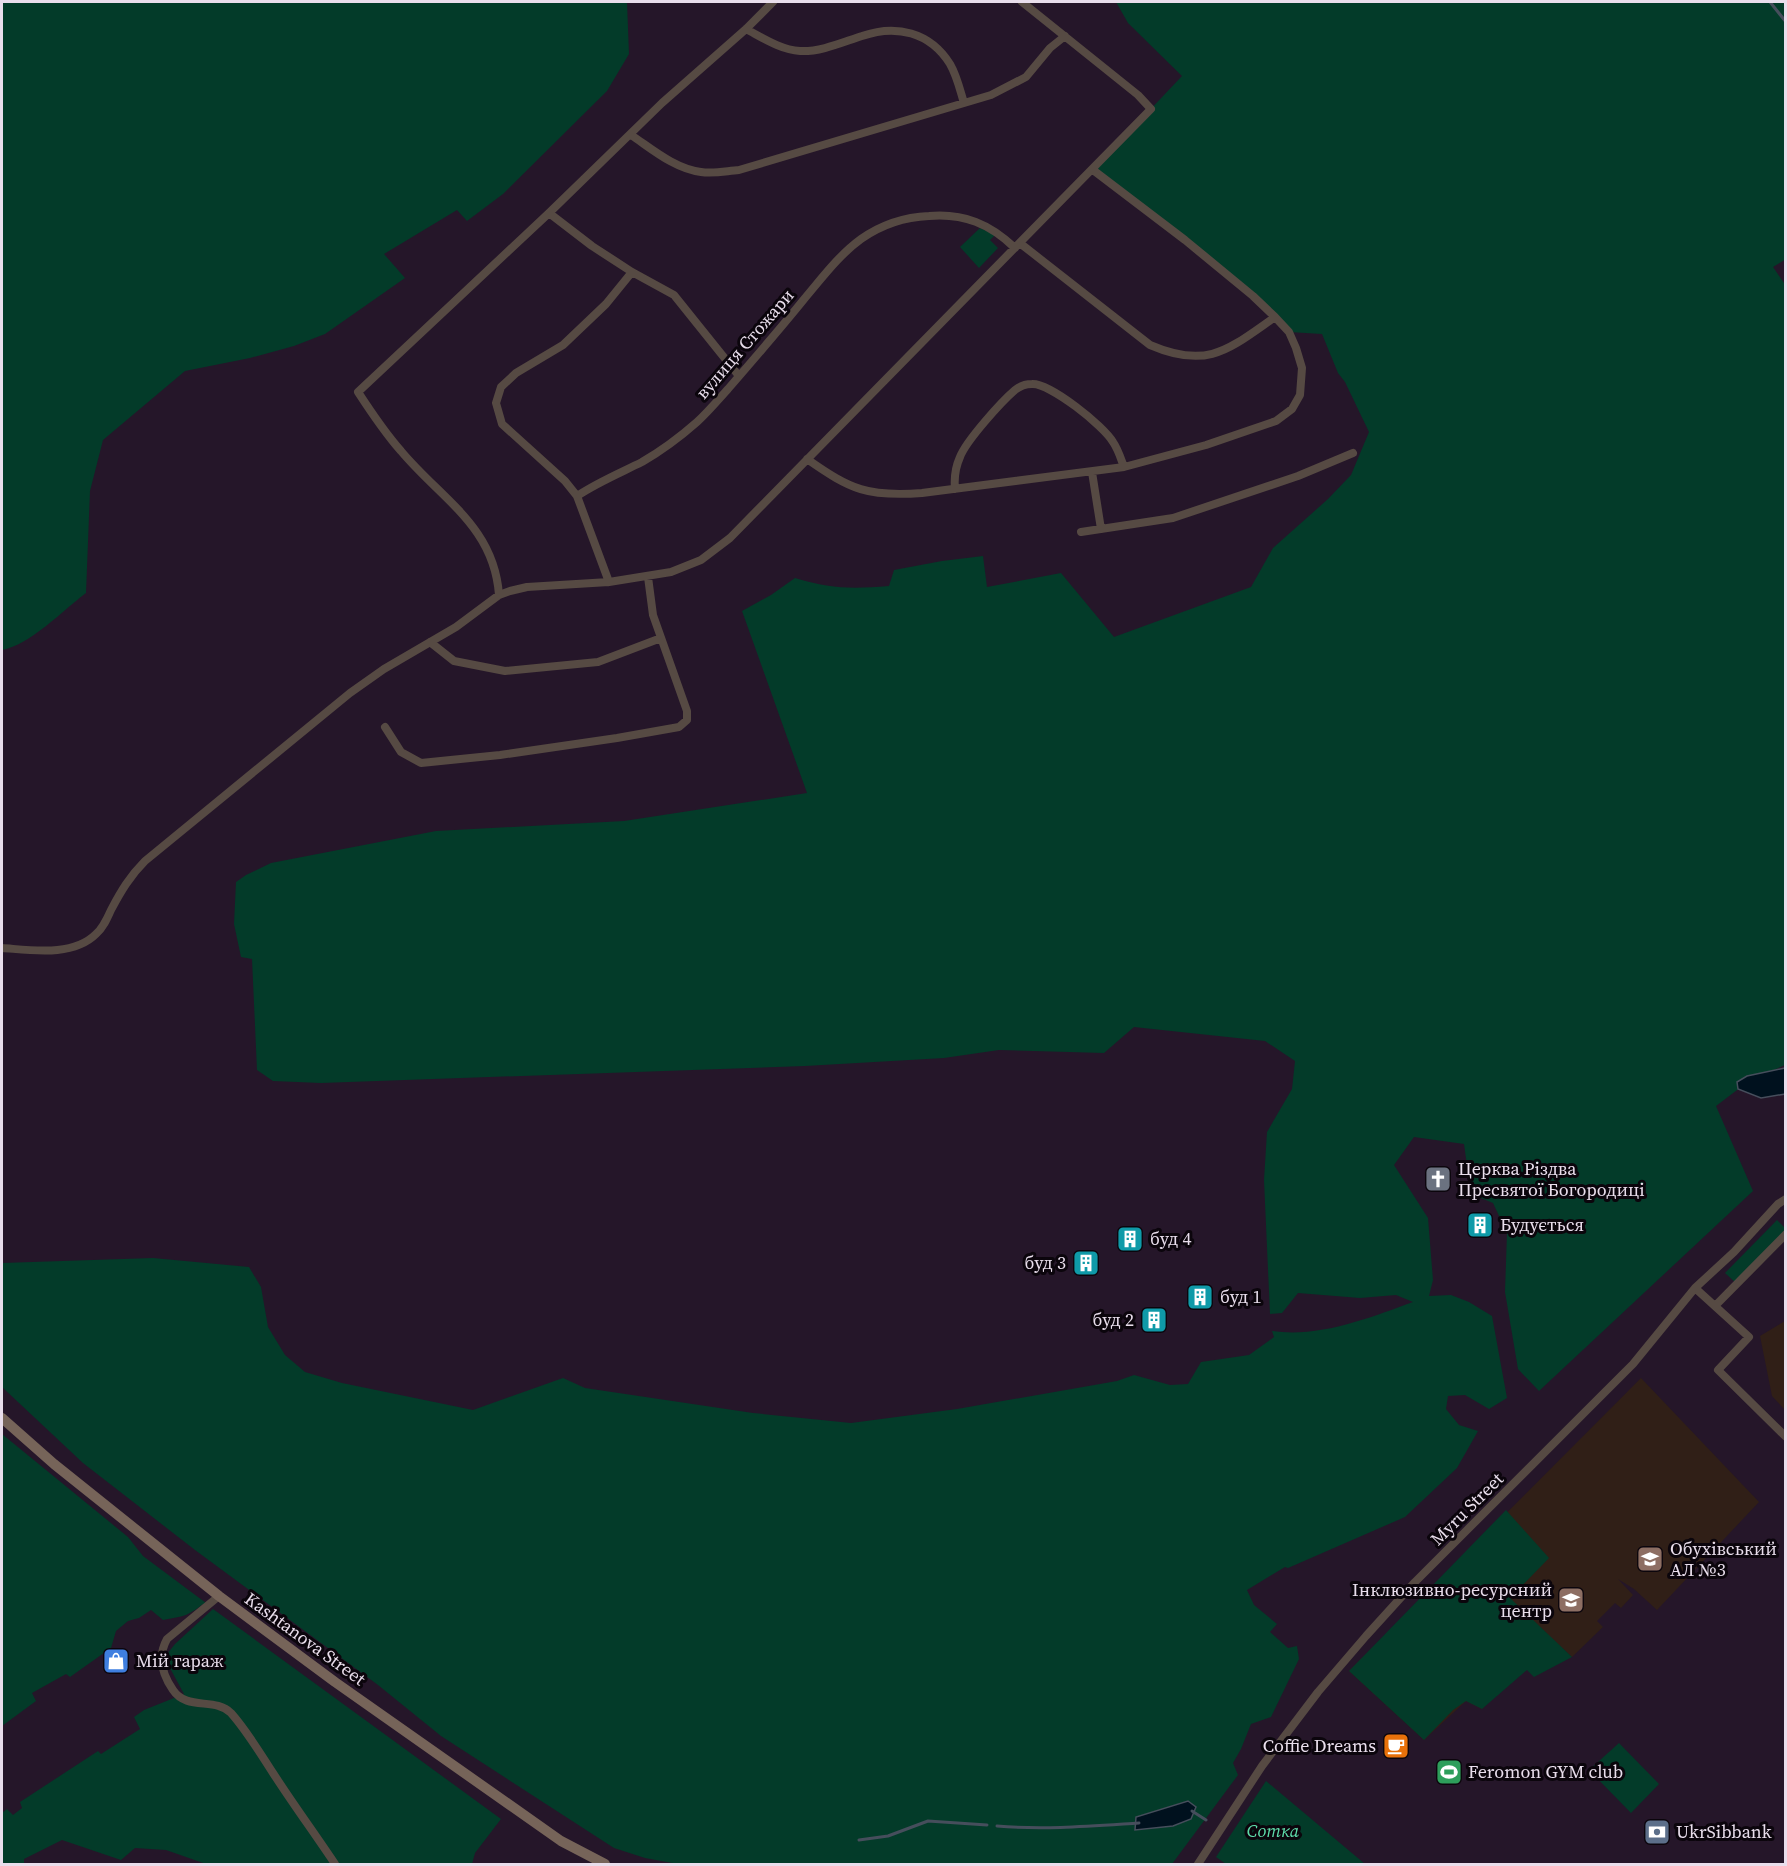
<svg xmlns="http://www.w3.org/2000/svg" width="1787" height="1866" font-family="'Source Serif 4',serif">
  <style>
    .education { fill: #301f17 }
    .green { fill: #033b29 }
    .water { fill: #00111e; stroke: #464e5c; stroke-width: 1.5 }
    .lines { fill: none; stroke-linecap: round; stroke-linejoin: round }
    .stream { stroke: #464e5c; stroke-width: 3 }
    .street { stroke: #564a43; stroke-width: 8 }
    .secondary { stroke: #766459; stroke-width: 10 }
    .labels { text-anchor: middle; stroke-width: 6; stroke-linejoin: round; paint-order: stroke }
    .street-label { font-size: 18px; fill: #e9deec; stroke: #0b050c }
    .poi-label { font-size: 18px; fill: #e9deec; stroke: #0b050c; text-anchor: start }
    .park-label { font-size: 18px; font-style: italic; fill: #5eddab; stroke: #0b050c }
  </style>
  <rect width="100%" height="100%" fill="#251629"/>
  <path class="education" d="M1785,1321V1410L1772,1396L1760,1336Z
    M1641,1378L1759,1502L1657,1610L1634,1589L1618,1579L1633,1595L1621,1608L1615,1603L1597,1621L1603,1627L1572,1657L1551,1638L1482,1709L1466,1701L1424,1740L1349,1671Z"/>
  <path class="green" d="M2,2H627L629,54L607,91L503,194L467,221L457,210L384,254L405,278L325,334L294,346L250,358L185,371L103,440L90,491L86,593C62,611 30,645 2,650Z
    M1116,2H1785L1786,259L1773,267L1786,286L1785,1065L1749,1081L1716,1106L1753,1191L1539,1391L1518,1369L1505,1292L1507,1233L1493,1203L1471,1194L1464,1144L1414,1137L1394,1165L1428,1218L1433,1280L1429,1296L1451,1295L1469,1302L1492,1316L1507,1398L1489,1409L1465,1395L1448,1396L1446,1409L1459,1425L1478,1431L1457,1468L1405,1517L1288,1568L1285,1567L1247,1590L1254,1605L1277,1624L1270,1632L1288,1648L1297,1646L1299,1659L1271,1717L1251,1724L1241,1749L1233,1763L1238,1775L1172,1864H678L645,1858L614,1848L441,1736L378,1685L195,1550L83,1463L2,1387V1263L153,1258L249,1267L261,1287L268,1327L285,1355L305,1372L342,1383L473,1410L563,1378L585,1388L753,1413L851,1423L957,1409L1117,1381L1134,1375L1170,1385L1188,1384L1201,1362L1249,1355L1274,1337L1272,1331C1319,1338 1369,1318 1413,1302L1396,1295L1360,1298L1298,1293L1282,1313L1270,1314L1264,1180L1267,1132L1292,1089L1295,1061L1265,1041L1134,1027L1104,1053L999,1050L944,1058L805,1066L321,1083L273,1081L257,1070L252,959L241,957L234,924L236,882L246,875L271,863L436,831L624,821L807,793L742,611L771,595L795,578C831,589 852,589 889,586L894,570L942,561L983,556L987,587L1061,573L1114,637L1251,587L1273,548L1328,499L1351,475L1369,432L1345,382L1338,373L1322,334L1289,332L1275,317L1093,170L1182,76L1128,23Z
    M980,228L995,235L990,240L998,248L979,268L960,247Z
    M1777,1220L1785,1228V1234L1737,1284L1725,1273Z
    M2,1434L128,1537L143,1556L206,1603C200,1605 199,1608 193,1611C185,1617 173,1618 163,1620L151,1610L139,1618L128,1621L116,1631L111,1648L70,1677L66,1674L32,1693L36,1701L2,1726Z
    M1506,1510L1549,1558L1510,1598L1572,1657L1534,1677L1527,1670L1482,1709L1466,1701L1453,1710L1424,1740L1349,1671Z
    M213,1609L501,1819L475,1853L472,1864H206L166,1850L135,1848L121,1860L62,1840L24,1859V1864H2V1813L7,1809L13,1815L22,1808L20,1802L98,1751L101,1754L140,1729L134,1717L144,1710L184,1694L171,1670L167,1654L175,1644Z
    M1619,1743L1659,1784L1631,1813L1589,1770Z
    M1266,1781L1365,1864H1226L1216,1857Z"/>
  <path class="water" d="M1785,1068V1094L1761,1098L1738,1089L1737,1082L1747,1076Z
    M1188,1801L1196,1807L1191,1819L1173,1826L1135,1830L1136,1817Z"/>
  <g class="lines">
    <path class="stream" d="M1770,2L1786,22
      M1192,1811L1206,1820
      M997,1826C1045,1830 1092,1826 1139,1823
      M859,1840L888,1836L928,1821L987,1825"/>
    <path class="street" d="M746,29C763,38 781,50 800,51C821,52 843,42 862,36C896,24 930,32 950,64C957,76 960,90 964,103
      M631,135C652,149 675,169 701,172C714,174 726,171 739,170L991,95L1026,77L1050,48L1065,36
      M549,213L592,246L632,272L674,295L739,376
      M1021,244L1150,345C1208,370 1229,349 1275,317
      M807,459C851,490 868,497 922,493L1124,467L1206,445L1276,421L1292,409L1300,395L1302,368L1296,348L1289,332L1275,317L1253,296L1185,240L1093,170
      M1092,472L1101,529
      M955,489C954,478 955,468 960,457C966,441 1001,402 1015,390C1020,386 1027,384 1032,384C1050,383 1104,426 1113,442C1118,449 1121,459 1124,467
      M577,496L565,481L502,424L496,403L501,387L516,373L563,345L606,304L632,272
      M1081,532L1173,518L1298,476L1353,453
      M609,582L577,496C598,482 620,473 642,462C661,451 680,437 697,422C708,412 718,400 728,389C754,359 780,329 805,298C822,278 839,255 861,239C881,225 905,217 929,216C964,213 990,224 1015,248
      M499,595C494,526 441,499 401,451C385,433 371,412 358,392L549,213L662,103L746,29L773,2
      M430,642L454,661L505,671L598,662L661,638
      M385,727L401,752L421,763L500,755L617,738L679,727L687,720V711L653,615L648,577
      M2,948C31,950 73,957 96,934C103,928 107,919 111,910C121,891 130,876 145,861L350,693L384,669L456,627L499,595L510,591L527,587L609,582L671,572L701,560L730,538L1151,109L1138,95L1022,2
      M1695,1288L1749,1337L1718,1370L1786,1437
      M1715,1306L1786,1234
      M219,1596L167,1639C157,1657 162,1674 173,1690C187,1711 215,1697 231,1713C247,1731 260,1753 273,1773C293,1804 315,1834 335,1864
      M1198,1864L1262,1766L1318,1692L1366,1636L1415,1582L1633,1364L1695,1288L1734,1252L1778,1204L1786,1199"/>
    <path class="secondary" d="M2,1418L54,1464L219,1596L335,1682L561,1841L605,1864"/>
  </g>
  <defs>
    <symbol id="church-square" viewBox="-11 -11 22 22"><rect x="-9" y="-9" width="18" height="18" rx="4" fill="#6b7280" stroke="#0b050c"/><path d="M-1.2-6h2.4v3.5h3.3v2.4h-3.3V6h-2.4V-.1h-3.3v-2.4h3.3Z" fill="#fff"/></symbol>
    <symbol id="building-square" viewBox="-11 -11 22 22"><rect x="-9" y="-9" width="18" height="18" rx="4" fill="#0f9aa8" stroke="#0b050c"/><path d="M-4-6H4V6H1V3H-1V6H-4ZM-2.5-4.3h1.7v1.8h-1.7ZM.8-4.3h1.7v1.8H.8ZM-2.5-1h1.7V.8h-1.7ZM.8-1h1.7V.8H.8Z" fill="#fff"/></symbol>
    <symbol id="school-square" viewBox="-11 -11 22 22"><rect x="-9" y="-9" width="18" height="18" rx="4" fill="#8d6e63" stroke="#0b050c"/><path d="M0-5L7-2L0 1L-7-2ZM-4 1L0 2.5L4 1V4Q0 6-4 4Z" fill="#fff"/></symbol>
    <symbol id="shop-square" viewBox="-11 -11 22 22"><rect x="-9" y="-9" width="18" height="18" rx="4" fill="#3f7fe0" stroke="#0b050c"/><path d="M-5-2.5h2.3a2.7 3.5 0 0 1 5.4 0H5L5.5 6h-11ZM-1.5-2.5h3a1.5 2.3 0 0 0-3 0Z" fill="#fff"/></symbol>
    <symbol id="cafe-square" viewBox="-11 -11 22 22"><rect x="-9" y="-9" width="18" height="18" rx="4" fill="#e8710a" stroke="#0b050c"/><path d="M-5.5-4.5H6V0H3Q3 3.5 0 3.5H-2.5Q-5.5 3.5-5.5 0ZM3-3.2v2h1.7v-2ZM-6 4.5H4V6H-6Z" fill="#fff"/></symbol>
    <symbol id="stadium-square" viewBox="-11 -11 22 22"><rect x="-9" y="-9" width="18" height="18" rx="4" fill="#2e9e5b" stroke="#0b050c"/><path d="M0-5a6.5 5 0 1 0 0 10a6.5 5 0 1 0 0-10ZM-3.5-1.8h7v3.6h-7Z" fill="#fff"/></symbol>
    <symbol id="bank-square" viewBox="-11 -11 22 22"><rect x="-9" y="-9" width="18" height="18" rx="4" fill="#5c6f8a" stroke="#0b050c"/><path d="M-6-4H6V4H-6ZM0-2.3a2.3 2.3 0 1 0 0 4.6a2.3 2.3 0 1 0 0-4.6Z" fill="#fff"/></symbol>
  </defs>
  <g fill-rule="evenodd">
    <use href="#church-square" x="1423" y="1164" width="30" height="30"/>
    <use href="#building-square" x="1465" y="1210" width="30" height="30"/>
    <use href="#building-square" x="1115" y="1224" width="30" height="30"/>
    <use href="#building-square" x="1071" y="1248" width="30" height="30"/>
    <use href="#building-square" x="1185" y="1282" width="30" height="30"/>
    <use href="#building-square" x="1139" y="1305" width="30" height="30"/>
    <use href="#school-square" x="1635" y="1544" width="30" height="30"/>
    <use href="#school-square" x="1556" y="1585" width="30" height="30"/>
    <use href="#shop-square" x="101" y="1646" width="30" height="30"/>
    <use href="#cafe-square" x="1381" y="1731" width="30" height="30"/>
    <use href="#stadium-square" x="1434" y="1757" width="30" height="30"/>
    <use href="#bank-square" x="1642" y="1817" width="30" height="30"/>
  </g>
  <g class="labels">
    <g class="street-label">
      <text transform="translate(745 344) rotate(-49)" y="6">вулиця Стожари</text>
      <text transform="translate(1467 1509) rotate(-45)" y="6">Myru Street</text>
      <text transform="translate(305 1639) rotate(36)" y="6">Kashtanova Street</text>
    </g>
    <g class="poi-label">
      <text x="1458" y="1175">Церква Різдва<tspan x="1458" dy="21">Пресвятої Богородиці</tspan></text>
      <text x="1500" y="1231">Будується</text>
      <text x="1150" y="1245">буд 4</text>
      <text x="1066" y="1269" text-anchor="end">буд 3</text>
      <text x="1220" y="1303">буд 1</text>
      <text x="1134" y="1326" text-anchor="end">буд 2</text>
      <text x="1670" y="1555">Обухівський<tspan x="1670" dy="21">АЛ №3</tspan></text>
      <text x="1552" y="1596" text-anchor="end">Інклюзивно-ресурсний<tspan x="1552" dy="21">центр</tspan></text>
      <text x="136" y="1667">Мій гараж</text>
      <text x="1376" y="1752" text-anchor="end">Coffie Dreams</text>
      <text x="1468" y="1778">Feromon GYM club</text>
      <text x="1676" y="1838">UkrSibbank</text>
    </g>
    <g class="park-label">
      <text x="1273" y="1837">Сотка</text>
    </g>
  </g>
  <rect width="1787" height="1866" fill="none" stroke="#e9deec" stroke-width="6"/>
</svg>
